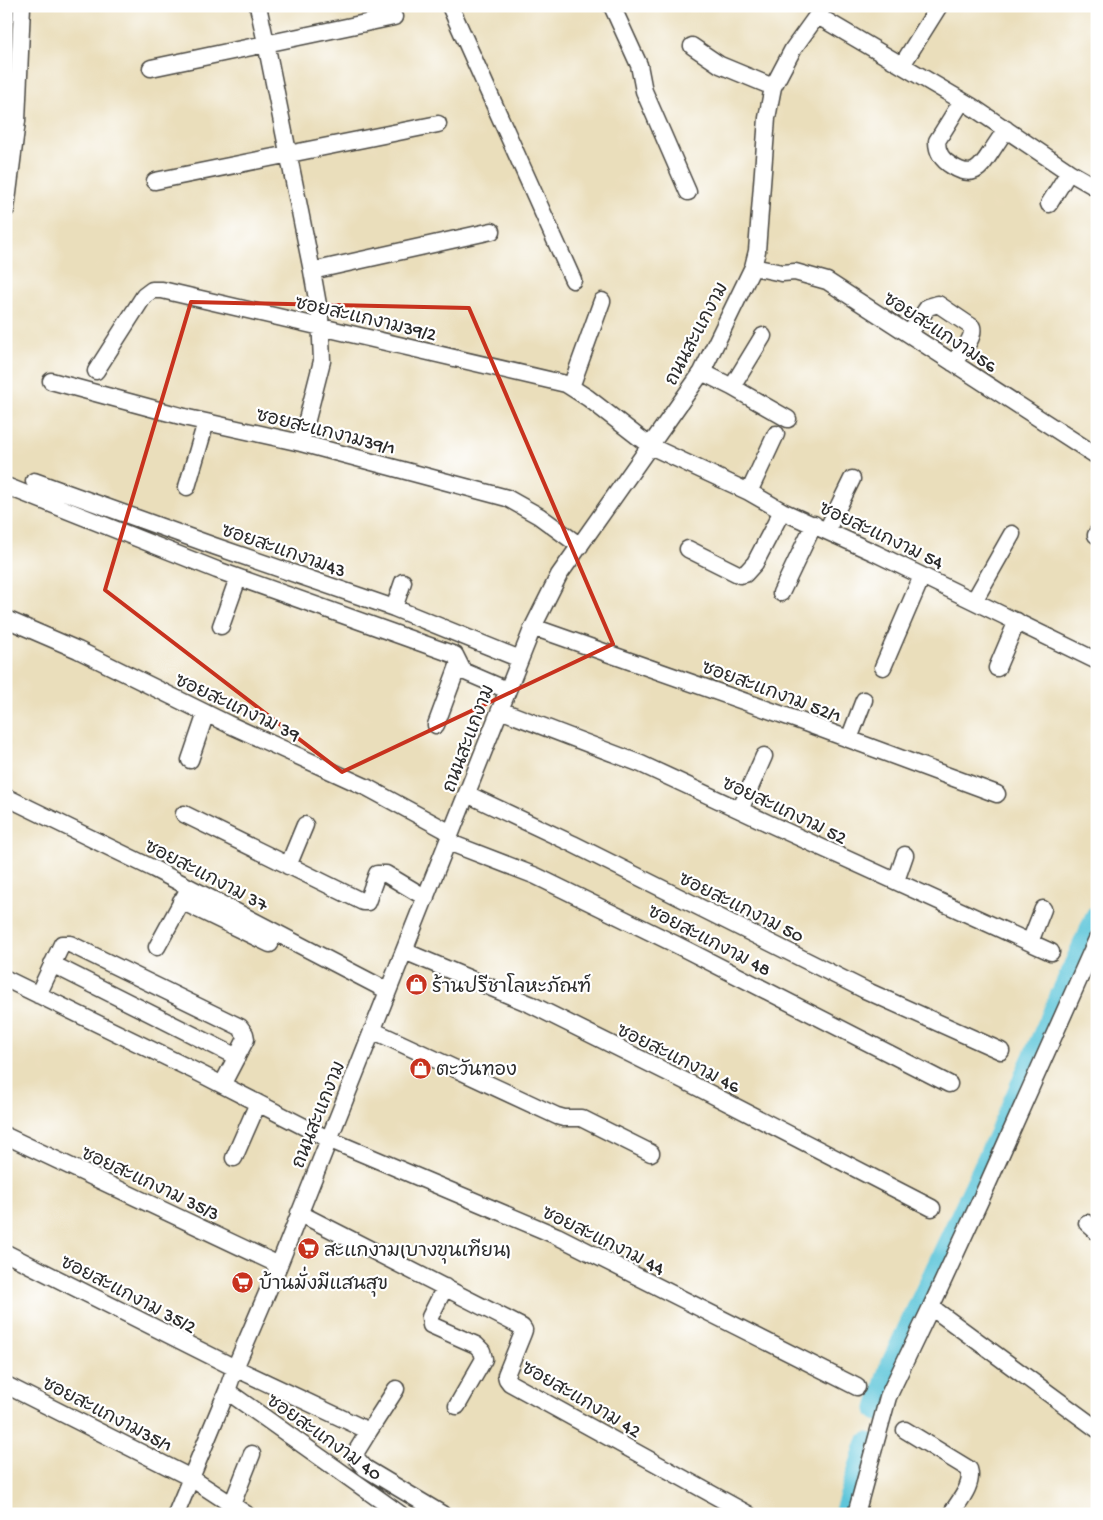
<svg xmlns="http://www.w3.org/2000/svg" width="1103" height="1520" font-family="'Gochi Hand','Playpen Sans Thai',sans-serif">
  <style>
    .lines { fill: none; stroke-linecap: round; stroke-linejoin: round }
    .river { stroke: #5ec6da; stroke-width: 25 }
    .minor-casing { stroke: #484641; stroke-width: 19 }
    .minor { stroke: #fff; stroke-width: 16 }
    .marked { fill: none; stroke: #c8321e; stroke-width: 4; stroke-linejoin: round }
    .labels { text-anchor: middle; stroke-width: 4.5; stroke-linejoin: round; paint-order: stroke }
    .street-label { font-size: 19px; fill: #2b2b2b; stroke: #fff }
    .poi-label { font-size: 19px; fill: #2b2b2b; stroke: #fff; text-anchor: start }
  </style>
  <rect width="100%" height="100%" fill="#fff"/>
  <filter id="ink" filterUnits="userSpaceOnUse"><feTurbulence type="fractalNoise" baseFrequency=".02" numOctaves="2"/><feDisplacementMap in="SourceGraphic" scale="10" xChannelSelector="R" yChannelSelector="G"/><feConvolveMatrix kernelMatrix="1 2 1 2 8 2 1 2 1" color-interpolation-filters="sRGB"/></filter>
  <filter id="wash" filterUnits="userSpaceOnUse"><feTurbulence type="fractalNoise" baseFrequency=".0096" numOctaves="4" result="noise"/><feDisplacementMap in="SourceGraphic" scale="20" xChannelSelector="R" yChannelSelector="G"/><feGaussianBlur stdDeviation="1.12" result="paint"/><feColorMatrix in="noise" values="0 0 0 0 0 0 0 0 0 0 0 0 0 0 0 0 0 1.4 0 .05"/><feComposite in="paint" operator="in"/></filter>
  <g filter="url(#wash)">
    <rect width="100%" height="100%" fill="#eadebb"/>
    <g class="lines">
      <path class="river" d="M879,1409L891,1369L1001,1134L1097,918
        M846,1514L868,1445"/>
    </g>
  </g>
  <g filter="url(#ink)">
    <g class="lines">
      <defs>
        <path id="minor" d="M258,6L266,43L312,271L320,316L322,361L301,443
          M450,6L573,280
          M612,6L639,65L644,91L688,192
          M818,16L971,106L1069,172L1049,204
          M692,46L720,65L773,87
          M902,65L939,6
          M151,68L394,17
          M962,101L937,141C937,153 942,160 952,166C973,179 980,169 991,152C996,144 1001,137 1006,129
          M1069,172L1097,188
          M155,181L438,124
          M6,209L17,121L22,6
          M753,267L782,273L795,272L827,281L1097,456
          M312,271L492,231
          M909,334L928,307L938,304L972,327C975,339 960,353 953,363
          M96,371L144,296L152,290H162L566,384L588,398L650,446L749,492L782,511L875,553L1097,661
          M702,372L732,387L788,419
          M51,381L188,418L301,443L507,498L539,516L580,546
          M571,387L602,301
          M732,387L763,336
          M34,481L214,546L394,608L520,659
          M6,486L217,570L455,655L463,671L507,690
          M187,487L206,422
          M749,492L776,434
          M827,530L852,479
          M1096,535L1097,533
          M688,549L740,575L745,574L755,563L782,511
          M781,593L814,524
          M974,601L1012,534
          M394,608L403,582
          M6,619L78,650L228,724L368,788L451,833
          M221,626L238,578
          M533,627L800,721L997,794
          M883,667L922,576
          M997,668L1017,621
          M500,710L641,764L772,825L1051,952
          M436,725L459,663
          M849,739L864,700
          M190,760L206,713
          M467,794L573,844L865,990L1001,1051
          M6,797L154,869L388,991
          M740,810L764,756
          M184,814L363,902H367L377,874H386L426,898
          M448,842L536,876L677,945L949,1084
          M288,866L305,825
          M896,881L905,855
          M181,901L270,944
          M1030,942L1043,909
          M157,947L187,892
          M404,951L530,1004L701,1089L932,1208
          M52,964L237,1057
          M6,979L201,1074L328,1139L557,1236L857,1387
          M38,995L62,944H70L240,1027L245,1034L246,1039L222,1085
          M372,1030L557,1116L564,1118H581L651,1153
          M6,1136L279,1265
          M234,1158L258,1103
          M299,1213L522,1327L524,1330L523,1333L506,1375L507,1379L510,1383L748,1514
          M1087,1223L1097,1232
          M6,1253L235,1368L369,1431L396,1389
          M445,1287L430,1317L431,1325L476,1345L482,1351L484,1359L457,1406
          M931,1307L985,1190L1097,939
          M6,1385L191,1478L246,1514
          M227,1391L400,1514
          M905,1430L969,1469C974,1485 959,1501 951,1514
          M369,1431L356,1452L357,1459L365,1468L442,1514
          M229,1512L252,1454
          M176,1514L227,1391L235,1368L279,1265L533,627L559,575L702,372L753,267L757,251L767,118L773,87L793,49L824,6
          M856,1514L888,1397L931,1307L1097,1429"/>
      </defs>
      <use href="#minor" class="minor-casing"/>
      <use href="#minor" class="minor"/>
    </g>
  </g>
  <path class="marked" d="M191,302L469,308L613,644L342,772L105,590Z"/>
  <defs>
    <symbol id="shop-disc" viewBox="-11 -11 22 22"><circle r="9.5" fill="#c8321e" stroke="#fff"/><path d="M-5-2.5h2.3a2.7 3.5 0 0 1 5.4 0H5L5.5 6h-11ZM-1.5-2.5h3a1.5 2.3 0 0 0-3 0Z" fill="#fff"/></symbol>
    <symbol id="supermarket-disc" viewBox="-11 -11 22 22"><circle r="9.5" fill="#c8321e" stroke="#fff"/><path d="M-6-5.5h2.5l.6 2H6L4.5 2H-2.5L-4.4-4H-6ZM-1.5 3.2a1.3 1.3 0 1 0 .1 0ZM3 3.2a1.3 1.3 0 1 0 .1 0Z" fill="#fff"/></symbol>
  </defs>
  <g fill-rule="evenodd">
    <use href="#shop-disc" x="404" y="972" width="25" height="25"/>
    <use href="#shop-disc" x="408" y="1056" width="25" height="25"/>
    <use href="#supermarket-disc" x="296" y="1236" width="25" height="25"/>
    <use href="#supermarket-disc" x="230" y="1270" width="25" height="25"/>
  </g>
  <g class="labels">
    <g class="street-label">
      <text transform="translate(366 317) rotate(13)" y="7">ซอยสะแกงาม39/2</text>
      <text transform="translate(941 331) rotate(33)" y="7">ซอยสะแกงาม56</text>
      <text transform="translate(695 333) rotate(-62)" y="7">ถนนสะแกงาม</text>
      <text transform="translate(326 430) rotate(14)" y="7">ซอยสะแกงาม39/1</text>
      <text transform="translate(882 534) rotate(25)" y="7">ซอยสะแกงาม 54</text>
      <text transform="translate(284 549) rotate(19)" y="7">ซอยสะแกงาม43</text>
      <text transform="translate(772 690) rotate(20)" y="7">ซอยสะแกงาม 52/1</text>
      <text transform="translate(238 706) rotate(25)" y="7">ซอยสะแกงาม 39</text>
      <text transform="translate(467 738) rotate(-69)" y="7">ถนนสะแกงาม</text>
      <text transform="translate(785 809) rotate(25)" y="7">ซอยสะแกงาม 52</text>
      <text transform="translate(207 874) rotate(27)" y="7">ซอยสะแกงาม 37</text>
      <text transform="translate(742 906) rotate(26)" y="7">ซอยสะแกงาม 50</text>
      <text transform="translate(710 939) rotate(27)" y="7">ซอยสะแกงาม 48</text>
      <text transform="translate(679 1057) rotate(26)" y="7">ซอยสะแกงาม 46</text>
      <text transform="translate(317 1114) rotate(-68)" y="7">ถนนสะแกงาม</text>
      <text transform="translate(151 1182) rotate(25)" y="7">ซอยสะแกงาม 35/3</text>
      <text transform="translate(604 1239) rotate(26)" y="7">ซอยสะแกงาม 44</text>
      <text transform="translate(129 1293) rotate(27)" y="7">ซอยสะแกงาม 35/2</text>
      <text transform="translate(582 1398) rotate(30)" y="7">ซอยสะแกงาม 42</text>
      <text transform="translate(108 1413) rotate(27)" y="7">ซอยสะแกงาม35/1</text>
      <text transform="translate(325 1436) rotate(35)" y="7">ซอยสะแกงาม 40</text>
    </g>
    <g class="poi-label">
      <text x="432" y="992">ร้านปรีชาโลหะภัณฑ์</text>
      <text x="436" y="1075">ตะวันทอง</text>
      <text x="324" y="1256">สะแกงาม(บางขุนเทียน)</text>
      <text x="259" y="1289">บ้านมั่งมีแสนสุข</text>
    </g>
  </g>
  <rect width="1103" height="1520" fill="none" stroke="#fff" stroke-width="25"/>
</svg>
